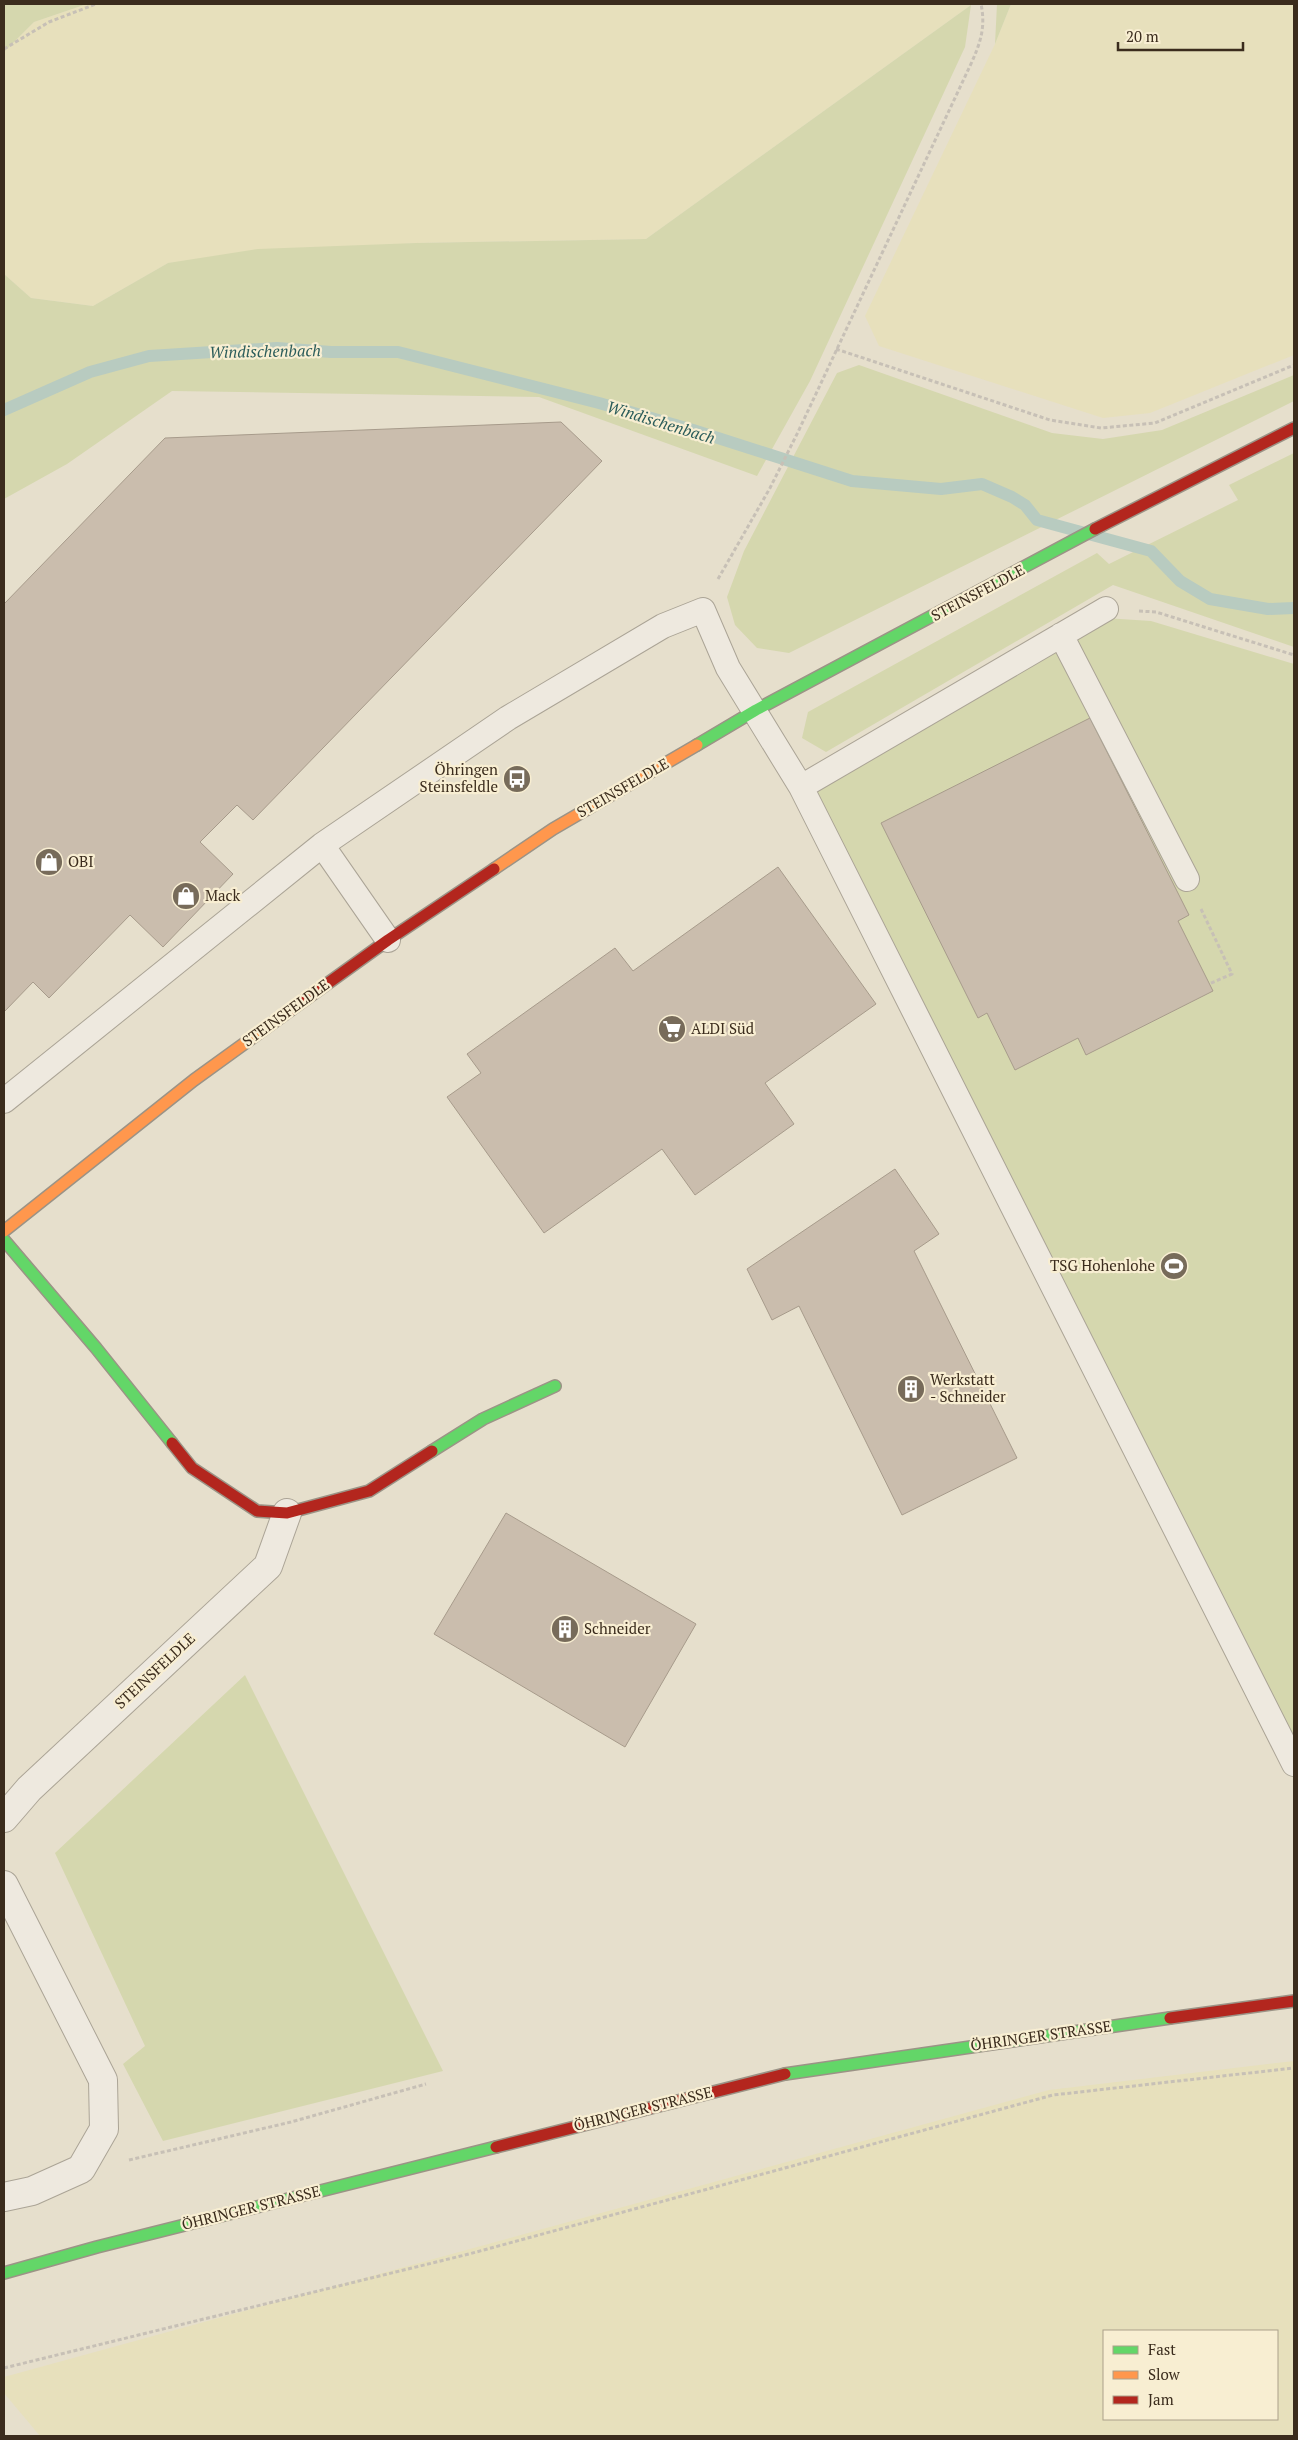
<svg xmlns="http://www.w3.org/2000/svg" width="1298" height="2440" font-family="'PT Serif',serif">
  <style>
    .farmland { fill: #e7e0bc; fill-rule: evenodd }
    .green { fill: #d5d7ae }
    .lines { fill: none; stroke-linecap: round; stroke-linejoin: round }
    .stream { stroke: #b8cbc0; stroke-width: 12 }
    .building { fill: #cabdad; stroke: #a79b8b }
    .lane-casing { stroke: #aba496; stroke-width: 26 }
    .street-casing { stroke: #aba496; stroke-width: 30 }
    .fast-casing { stroke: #9b9386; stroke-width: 14 }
    .slow-casing { stroke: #9b9386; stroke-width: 14 }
    .jam-casing { stroke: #9b9386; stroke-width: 14 }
    .path { stroke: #c7c0b6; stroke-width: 3; stroke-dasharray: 4 2.5; stroke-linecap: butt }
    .lane { stroke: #eee9df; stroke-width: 24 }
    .street { stroke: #eee9df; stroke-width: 28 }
    .fast { stroke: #63d668; stroke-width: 11 }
    .slow { stroke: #ff974d; stroke-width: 11 }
    .jam { stroke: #b3261e; stroke-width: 11 }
    .labels { text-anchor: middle; stroke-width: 4.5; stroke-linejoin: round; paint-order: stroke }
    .street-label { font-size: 15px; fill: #3b2c1d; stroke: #f8eed2 }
    .poi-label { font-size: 15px; fill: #3b2c1d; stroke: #f8eed2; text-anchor: start }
    .water-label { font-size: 16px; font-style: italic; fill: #2b5c5a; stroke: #f8eed2 }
  </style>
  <rect width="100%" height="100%" fill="#e6dfcc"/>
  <path class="farmland" d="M87,4H970L971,5L646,239L416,243L168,263L93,306L31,298L4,274V52L34,22Z
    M1011,4H1294V355L1150,413L1103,418L879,346L865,316L995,44Z
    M1294,2061V2436H40L4,2393V2377L1049,2090ZM1104,2331H1277V2419H1104Z"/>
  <path class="green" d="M4,4H87L34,22L4,52Z
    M997,4H1011L995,44Z
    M971,5L965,47L810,381L757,476L539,397L172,391L67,464L4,499V274L31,298L93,306L168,263L258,249L416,243L646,239Z
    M859,365L1052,433L1103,439L1162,430L1294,375V401L789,653L757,648L735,625L727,597L744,551L837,373Z
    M1294,453V647L1113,585L826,752L802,738L808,712L1097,553L1109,564L1238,500L1229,485Z
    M1105,618L1151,621L1294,664V1745L815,788Z
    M245,1675L443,2071L163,2141L123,2064L145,2046L55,1853Z"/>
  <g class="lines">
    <path class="stream" d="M4,410L90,372L149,356L277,348L331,352H398L599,403L693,430L852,481L941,489L982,484L1012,497L1025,505L1037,520L1151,551L1180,581L1210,599L1268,609L1294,608"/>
  </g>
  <path class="building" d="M561,422L602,461L253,820L237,805L200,842L233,874L163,947L130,915L49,998L33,982L4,1012V604L165,438Z
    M1090,718L1189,915L1178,921L1213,991L1086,1055L1078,1038L1015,1070L987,1013L978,1018L881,823Z
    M778,867L876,1004L765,1083L794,1124L695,1195L662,1149L544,1233L447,1097L481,1073L467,1054L615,948L633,971Z
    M895,1169L939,1234L914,1251L1017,1458L902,1515L799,1306L772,1320L747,1269Z
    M506,1513L696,1624L625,1747L434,1634Z"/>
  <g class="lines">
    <defs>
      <path id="lane" d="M1061,635L1187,879
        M801,787L1106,609
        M322,845L388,940
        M4,1101L322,845L508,718L663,626L703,610L728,668L801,787L1294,1764"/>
      <path id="street" d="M4,1818L29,1789L268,1566L287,1513
        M4,1885L103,2080L104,2129L81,2169L32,2191L4,2197"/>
      <path id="fast" d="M697,745L756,710L1095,529
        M4,1240L96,1348L172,1443
        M432,1451L483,1419L555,1386
        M785,2074L1170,2018
        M4,2273L97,2247L496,2147"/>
      <path id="slow" d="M494,869L553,829L697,745
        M4,1231L194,1080L281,1017"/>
      <path id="jam" d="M1095,529L1294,428
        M281,1017L388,940L494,869
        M172,1443L192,1468L257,1511L287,1513L369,1491L432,1451
        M1170,2018L1294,2001
        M496,2147L785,2074"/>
    </defs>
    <use href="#lane" class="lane-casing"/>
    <use href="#street" class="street-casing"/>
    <use href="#fast" class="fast-casing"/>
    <use href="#slow" class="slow-casing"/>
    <use href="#jam" class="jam-casing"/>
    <path class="path" d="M4,49L49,22L96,4
      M836,349L1050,420L1101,428L1155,423L1294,365
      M718,579L770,488L798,432L970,66C980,44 986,28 981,4
      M1139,611L1156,612L1294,655
      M1201,909L1232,974L1209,984
      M129,2160L291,2122L426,2084
      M4,2368L469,2254L1053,2095L1294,2068"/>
    <use href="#lane" class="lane"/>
    <use href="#street" class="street"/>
    <use href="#fast" class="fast"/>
    <use href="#slow" class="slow"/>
    <use href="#jam" class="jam"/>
  </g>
  <defs>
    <symbol id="bus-disc" viewBox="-11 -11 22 22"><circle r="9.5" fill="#776b5a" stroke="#f8eed2"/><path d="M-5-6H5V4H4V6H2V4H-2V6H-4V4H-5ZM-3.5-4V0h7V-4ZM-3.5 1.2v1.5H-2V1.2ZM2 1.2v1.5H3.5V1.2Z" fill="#fff"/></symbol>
    <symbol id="shop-disc" viewBox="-11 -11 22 22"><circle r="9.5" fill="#776b5a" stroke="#f8eed2"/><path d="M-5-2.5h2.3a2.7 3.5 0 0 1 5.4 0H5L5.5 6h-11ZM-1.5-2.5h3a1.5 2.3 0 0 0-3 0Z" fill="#fff"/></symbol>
    <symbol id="supermarket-disc" viewBox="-11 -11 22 22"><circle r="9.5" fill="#776b5a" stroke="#f8eed2"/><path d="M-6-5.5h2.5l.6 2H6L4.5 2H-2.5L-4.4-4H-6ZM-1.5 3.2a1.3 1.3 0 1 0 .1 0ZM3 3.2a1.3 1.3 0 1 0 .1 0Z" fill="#fff"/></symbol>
    <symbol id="stadium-disc" viewBox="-11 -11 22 22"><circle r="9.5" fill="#776b5a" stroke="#f8eed2"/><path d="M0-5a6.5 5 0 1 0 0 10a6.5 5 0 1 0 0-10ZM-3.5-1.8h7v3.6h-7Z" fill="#fff"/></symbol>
    <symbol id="building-disc" viewBox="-11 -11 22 22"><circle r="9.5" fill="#776b5a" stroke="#f8eed2"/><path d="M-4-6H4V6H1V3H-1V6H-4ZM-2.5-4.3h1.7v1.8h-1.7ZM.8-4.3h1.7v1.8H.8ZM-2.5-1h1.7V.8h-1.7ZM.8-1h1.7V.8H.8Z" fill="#fff"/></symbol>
  </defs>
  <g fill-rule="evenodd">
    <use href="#bus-disc" x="501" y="763" width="32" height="32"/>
    <use href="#shop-disc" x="33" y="846" width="32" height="32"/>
    <use href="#shop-disc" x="170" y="880" width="32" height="32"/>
    <use href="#supermarket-disc" x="656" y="1013" width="32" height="32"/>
    <use href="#stadium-disc" x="1158" y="1250" width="32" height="32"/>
    <use href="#building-disc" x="895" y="1373" width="32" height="32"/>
    <use href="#building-disc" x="549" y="1613" width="32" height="32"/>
  </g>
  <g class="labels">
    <g class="street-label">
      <text transform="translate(978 593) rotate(-28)" y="5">STEINSFELDLE</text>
      <text transform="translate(623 788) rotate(-30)" y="5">STEINSFELDLE</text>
      <text transform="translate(286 1013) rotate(-36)" y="5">STEINSFELDLE</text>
      <text transform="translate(155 1671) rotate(-43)" y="5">STEINSFELDLE</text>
      <text transform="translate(1041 2036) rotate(-8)" y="5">ÖHRINGER STRASSE</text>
      <text transform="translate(643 2109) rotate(-14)" y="5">ÖHRINGER STRASSE</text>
      <text transform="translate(251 2208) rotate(-14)" y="5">ÖHRINGER STRASSE</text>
    </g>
    <g class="poi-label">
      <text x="498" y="775" text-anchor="end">Öhringen<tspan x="498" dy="17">Steinsfeldle</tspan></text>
      <text x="68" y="867">OBI</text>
      <text x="205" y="901">Mack</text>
      <text x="691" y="1034">ALDI Süd</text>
      <text x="1155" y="1271" text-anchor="end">TSG Hohenlohe</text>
      <text x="930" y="1385">Werkstatt<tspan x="930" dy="17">- Schneider</tspan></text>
      <text x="584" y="1634">Schneider</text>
    </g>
    <g class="water-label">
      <text transform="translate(265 351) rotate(-1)" y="6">Windischenbach</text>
      <text transform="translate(661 422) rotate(17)" y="6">Windischenbach</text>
    </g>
  </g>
  <rect width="1298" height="2440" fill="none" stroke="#3b2c1d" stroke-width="10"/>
  <rect x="1103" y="2330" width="175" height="90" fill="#f8eed2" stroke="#aca08a"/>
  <rect x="1113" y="2346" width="25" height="8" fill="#63d668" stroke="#aca08a"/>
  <text x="1148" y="2355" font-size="15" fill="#3b2c1d">Fast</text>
  <rect x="1113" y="2371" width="25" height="8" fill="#ff974d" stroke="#aca08a"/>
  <text x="1148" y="2380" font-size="15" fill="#3b2c1d">Slow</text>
  <rect x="1113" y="2396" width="25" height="8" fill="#b3261e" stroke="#aca08a"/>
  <text x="1148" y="2405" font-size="15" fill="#3b2c1d">Jam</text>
  <path d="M1118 42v8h125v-8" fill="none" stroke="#3b2c1d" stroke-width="2.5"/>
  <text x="1126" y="42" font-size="15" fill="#3b2c1d" stroke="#f8eed2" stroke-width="4" paint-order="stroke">20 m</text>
</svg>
